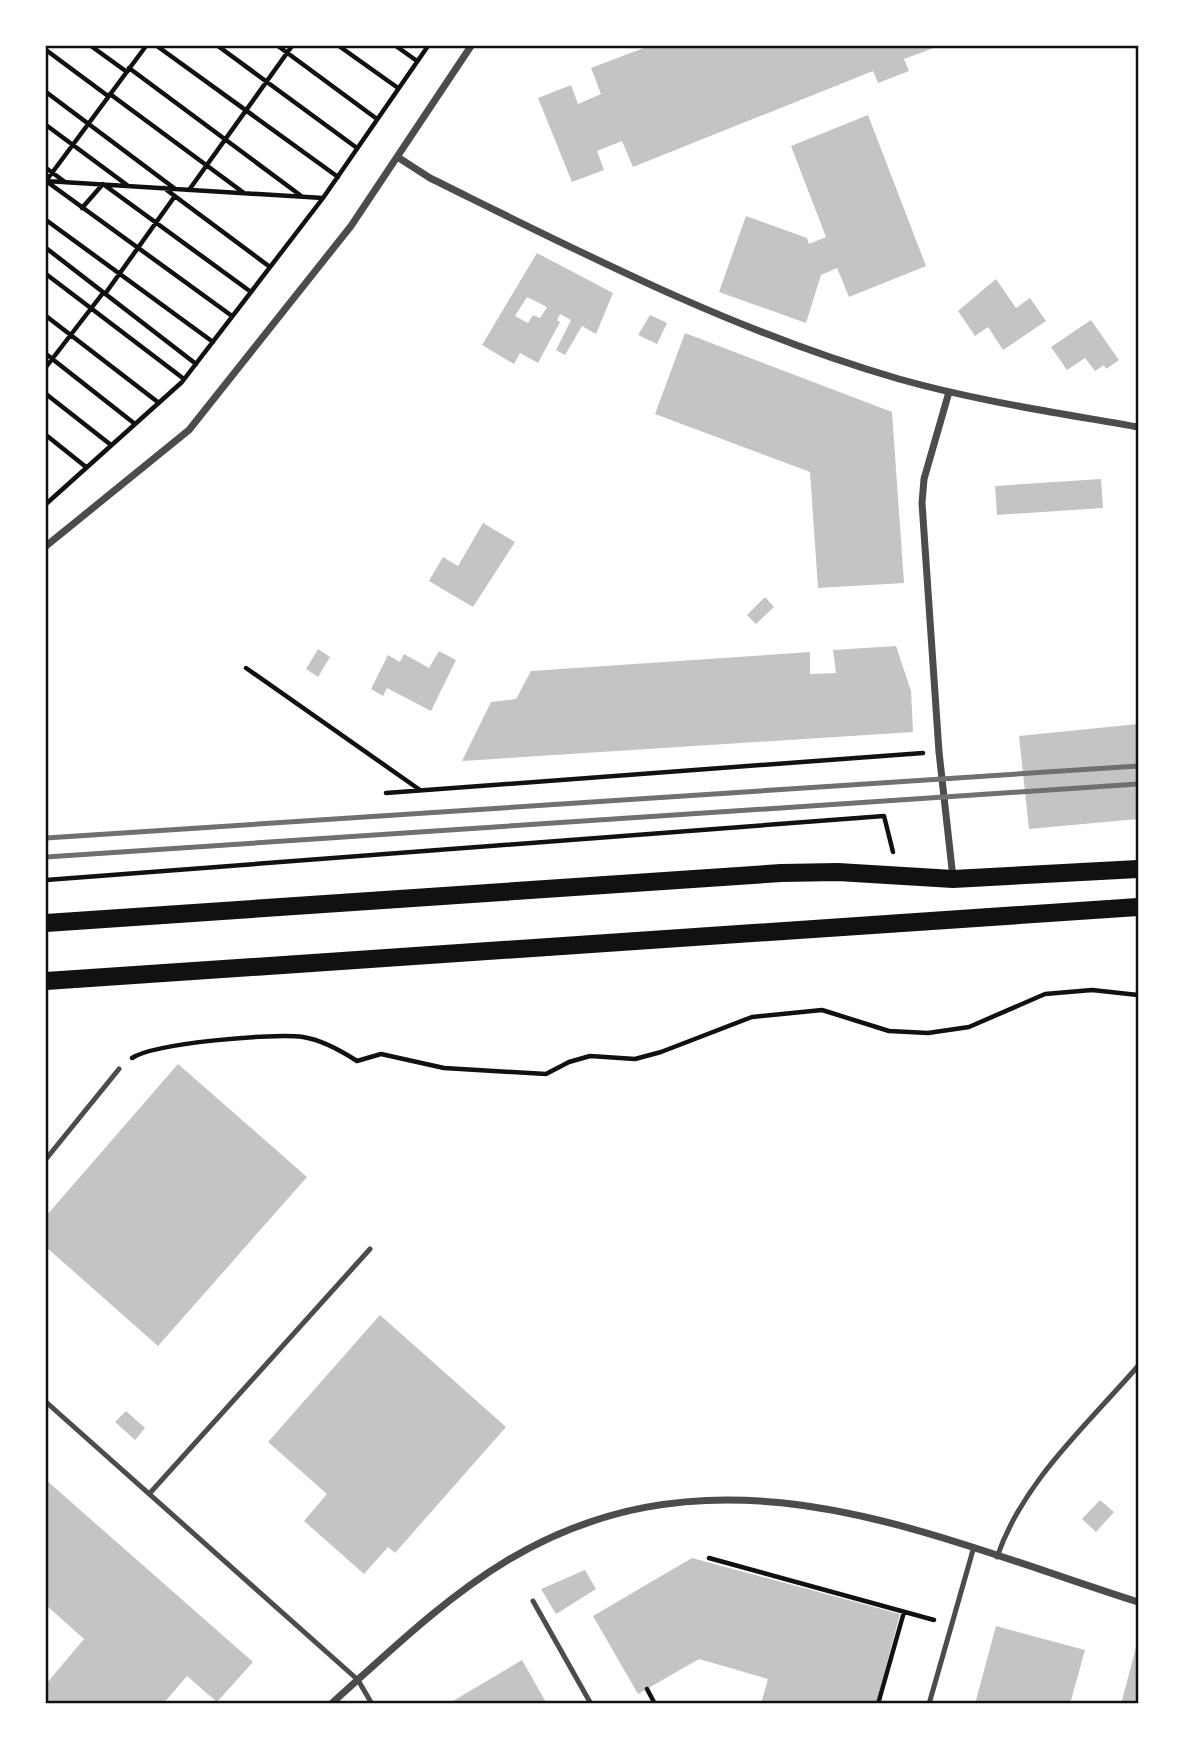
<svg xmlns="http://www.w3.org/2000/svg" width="1184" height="1749" font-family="'Varela Round',sans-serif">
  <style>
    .building { fill: #c4c4c4; fill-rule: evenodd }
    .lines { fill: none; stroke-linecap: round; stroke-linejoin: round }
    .path { stroke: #111; stroke-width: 4.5 }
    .service { stroke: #4c4c4c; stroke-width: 5 }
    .minor { stroke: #4c4c4c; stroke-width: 7 }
    .primary { stroke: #111; stroke-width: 18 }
    .rail { stroke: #707070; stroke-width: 5 }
    .neatline { fill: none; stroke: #111; stroke-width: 2.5 }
  </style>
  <rect width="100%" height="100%" fill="#fff"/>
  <path class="building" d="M649,46H939L904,59L909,71L878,83L873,71L633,167L622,141L597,151L604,170L572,182L538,98L571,85L578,104L601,94L591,68Z
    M868,115L926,266L849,297L837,268L821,275L806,323L719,292L746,216L807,238L809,244L826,237L791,146Z
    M537,253L613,293L596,334L582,326L565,355L556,350L571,320L560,314L557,320L560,322L538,363L520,353L514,364L482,345ZM527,297L547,307L540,318L533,315L528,323L515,316Z
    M996,279L1016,308L1030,298L1046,321L1003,350L988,327L975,336L958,311Z
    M650,315L667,323L657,344L638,335Z
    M1091,320L1119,360L1106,369L1104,365L1095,371L1085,358L1067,370L1051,347Z
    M685,333L892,412L904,583L818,588L810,472L655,414Z
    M1101,479L1103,508L997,515L995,486Z
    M483,523L515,542L473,607L429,581L443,557L458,566Z
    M765,597L774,607L756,624L747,615Z
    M896,646L911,691L913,732L462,761L491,702L516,699L531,671L810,652V674L836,673L833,650Z
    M318,649L330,657L318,677L306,669Z
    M439,651L456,660L431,711L387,688L383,696L371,689L388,655L400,662L404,654L429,668Z
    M1138,724V819L1029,829L1019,736Z
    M178,1064L307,1177L158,1346L46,1247V1216Z
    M380,1315L506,1427L395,1553L388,1547L364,1574L304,1521L327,1494L268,1442Z
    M126,1411L145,1428L135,1440L115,1422Z
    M46,1480L253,1662L217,1702L187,1676L163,1704H46V1684L84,1639L46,1605Z
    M1100,1500L1114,1512L1096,1532L1082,1519Z
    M692,1558L900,1614L876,1704H761L768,1679L699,1659L638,1694L593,1616Z
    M585,1570L596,1589L556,1614L541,1589Z
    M996,1626L1085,1650L1070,1704H975Z
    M1138,1640V1704H1121Z
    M522,1660L547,1704H448Z"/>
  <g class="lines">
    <path class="path" d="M91,46L127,72
      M157,46L338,177
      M218,46L357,148
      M278,46L377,119
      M339,46L398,88
      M396,46L417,61
      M46,50L108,96
      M129,68L300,195
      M46,92L174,188
      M110,94L244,193
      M46,125L127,185
      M46,168L65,182
      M46,181L323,198
      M46,181L232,316
      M46,181L146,46
      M164,188L270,267
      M189,190L292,46
      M82,208L103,184L251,292
      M46,220L213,342
      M46,248L196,364
      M46,274L184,379
      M105,294L175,196
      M46,316L159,403
      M46,354L135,424
      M46,367L103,293
      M46,394L111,445
      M46,435L86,467
      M46,504L182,382L323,198L428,46
      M246,668L420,790
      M386,793L923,753
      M46,880L884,816L893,852
      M132,1058C155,1043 273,1033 303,1037C322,1040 340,1050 357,1061L381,1054L444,1068L546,1074L569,1062L590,1056L635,1059L661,1052L752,1017L822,1010L889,1031L928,1033L969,1027L1045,994L1092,990L1138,995
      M709,1558L934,1620
      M647,1689L655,1704
      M878,1704L904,1612"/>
    <path class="service" d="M46,1159L119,1069
      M46,1402L358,1680L372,1704
      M150,1493L370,1249
      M997,1557C1023,1481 1087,1425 1138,1366
      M533,1601L591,1704
      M929,1704L973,1550"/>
    <path class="minor" d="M399,158L430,178C582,253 735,332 899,379C977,401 1059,413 1138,427
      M949,392L924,479L922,503L939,752L953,878
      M46,546L189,430L351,226L471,46
      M331,1704C387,1654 443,1599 508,1560C720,1434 927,1535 1138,1602"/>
    <path class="primary" d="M46,923L781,873L838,872L953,879L1138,869
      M46,981L1138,907"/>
    <path class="rail" d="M46,838L1138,766
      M46,857L1138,784"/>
  </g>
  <rect width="1184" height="1749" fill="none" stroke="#ffffff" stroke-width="94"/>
  <rect x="47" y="47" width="1090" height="1655" class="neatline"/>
</svg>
